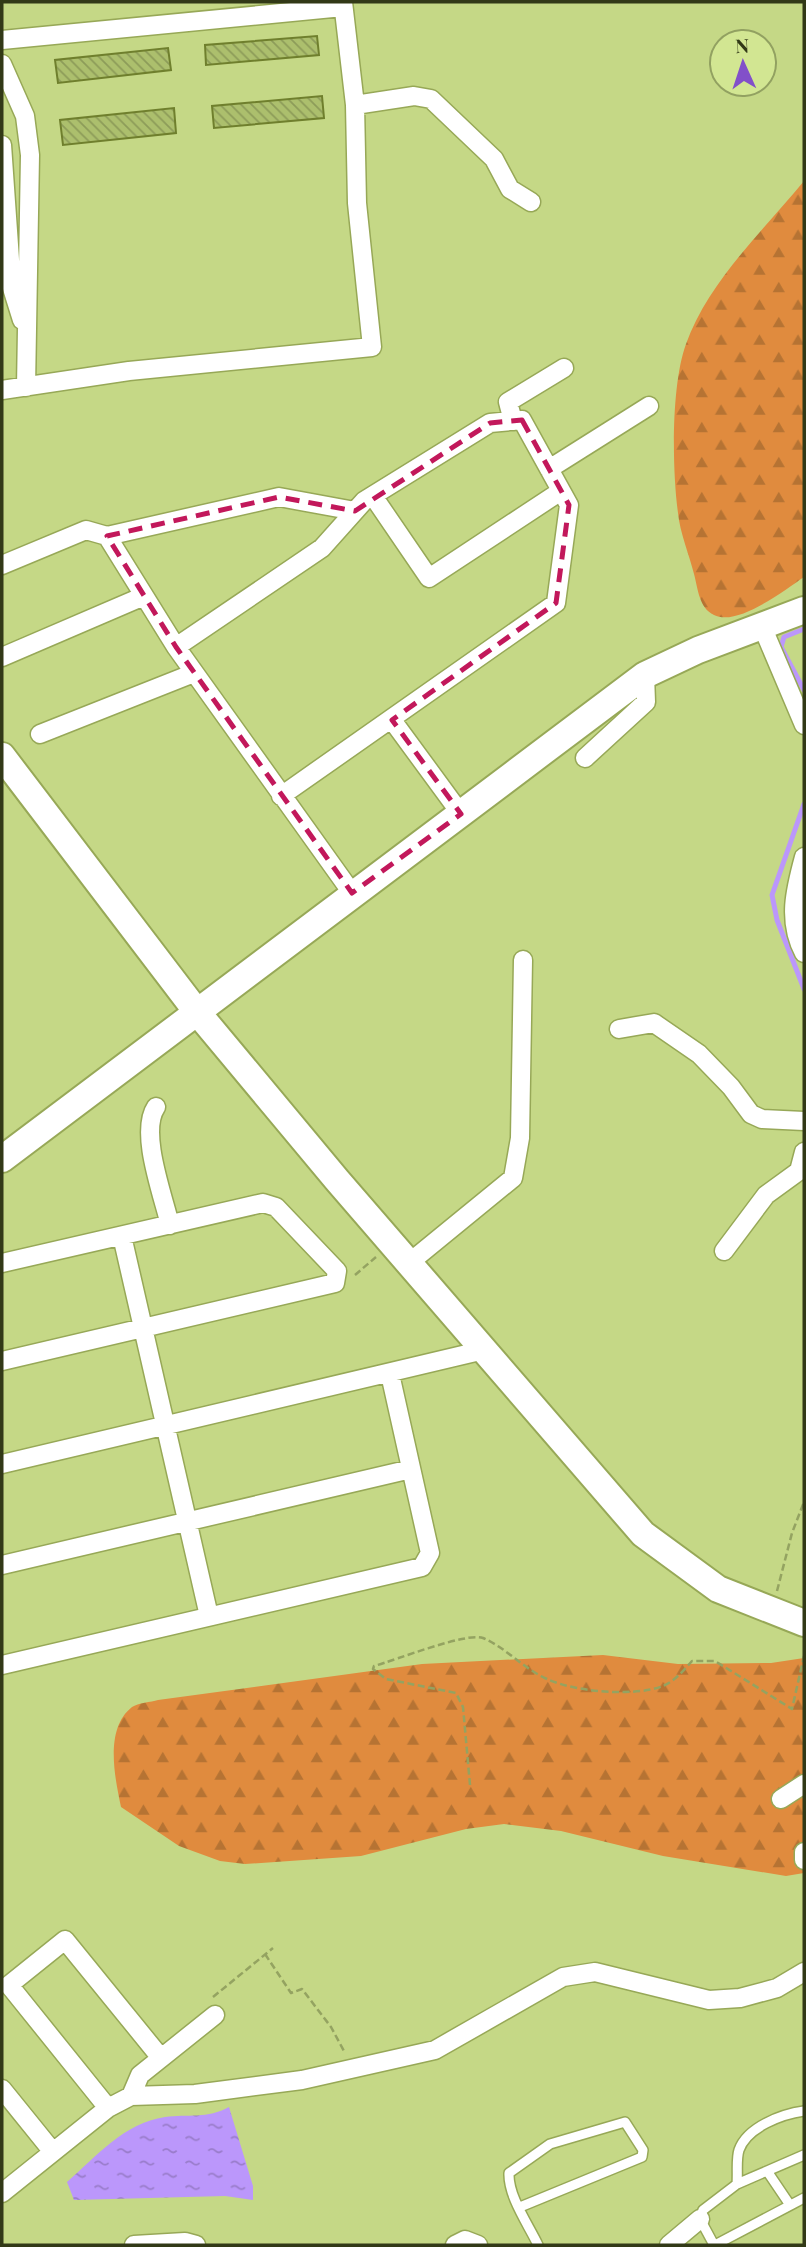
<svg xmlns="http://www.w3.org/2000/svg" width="806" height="2247" font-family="'Playfair Display',serif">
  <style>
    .forest { fill: url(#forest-firs) }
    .water { fill: url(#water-ripples) }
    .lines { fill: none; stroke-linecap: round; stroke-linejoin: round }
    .stream { stroke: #bb97fb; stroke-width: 5 }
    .building { fill: url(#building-back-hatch); stroke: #6f7f2d; stroke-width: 2 }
    .lane-casing { stroke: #97a857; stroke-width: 12 }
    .street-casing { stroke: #97a857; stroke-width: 21 }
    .secondary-casing { stroke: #97a857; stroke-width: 30 }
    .path { stroke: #94a361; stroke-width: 2.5; stroke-dasharray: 7 3.5; stroke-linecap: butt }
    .lane { stroke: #fff; stroke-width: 9 }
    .street { stroke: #fff; stroke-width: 18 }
    .secondary { stroke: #fff; stroke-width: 26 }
    .marked { fill: none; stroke: #c2185b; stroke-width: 5; stroke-dasharray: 14 9; stroke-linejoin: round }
  </style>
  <defs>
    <pattern id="forest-firs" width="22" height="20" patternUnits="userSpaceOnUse" patternTransform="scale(1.75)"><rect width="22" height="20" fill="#e08b3e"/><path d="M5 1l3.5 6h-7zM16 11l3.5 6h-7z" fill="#b67333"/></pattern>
    <pattern id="water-ripples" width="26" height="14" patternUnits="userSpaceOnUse" patternTransform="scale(1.75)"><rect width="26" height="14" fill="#bb97fb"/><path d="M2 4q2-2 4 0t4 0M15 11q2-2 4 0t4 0" fill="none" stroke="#997cca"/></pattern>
    <pattern id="building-back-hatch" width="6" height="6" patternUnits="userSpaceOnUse" patternTransform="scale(1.75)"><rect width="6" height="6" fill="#acbf6d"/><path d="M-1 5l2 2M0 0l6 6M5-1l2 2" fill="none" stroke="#8d9c59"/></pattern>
  </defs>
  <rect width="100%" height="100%" fill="#c5d886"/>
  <path class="forest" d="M804,181V577C785,590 737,627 714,615C699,608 698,589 694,574C689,554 680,533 678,513C672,469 671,385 686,344C708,282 763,231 804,181Z
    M603,1655L678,1664L771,1663L804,1658V1873L786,1876L663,1856L561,1831L504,1824L466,1829L361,1856L245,1864L220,1861L179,1846L121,1807C115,1778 104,1729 132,1707C138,1703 151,1702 158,1700L422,1664Z"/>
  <path class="water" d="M229,2107L253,2186V2200L225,2196L74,2200L67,2182C97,2156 124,2123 165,2117C187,2114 208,2119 229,2107Z"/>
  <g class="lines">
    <path class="stream" d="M804,629L784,637L781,647L804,690
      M804,804L772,895L777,920L804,989"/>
  </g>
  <path class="building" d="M317,36L319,55L206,65L205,45Z
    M168,48L171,70L58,83L55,60Z
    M322,96L324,118L214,128L212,106Z
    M174,108L176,133L63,145L60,120Z"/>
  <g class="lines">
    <defs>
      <path id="lane" d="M767,2171L790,2205
        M737,2184L804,2155
        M520,2207L642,2157L643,2150L625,2122L550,2144L509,2173C508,2196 528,2224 538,2245
        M714,2245L700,2219L703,2210L737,2184C738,2173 736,2159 739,2150C747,2127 782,2114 804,2111
        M715,2245L804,2198"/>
      <path id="street" d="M2,40L343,7
        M2,64L25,116L30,155L26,387
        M355,105L414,96L431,99L494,159L510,189L531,202
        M2,145L12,288L22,320
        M2,390L129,371L372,347L357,203L355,105L343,2
        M513,421L508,402L564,368
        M549,469L649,406
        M373,496L429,578L561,491
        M107,536L176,647L352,893
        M2,565L86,530L107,536L279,497L355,511
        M762,626L804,725
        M176,647L322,548L364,501L490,423L522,420L569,505L556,603L281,796
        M2,657L144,596
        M392,720L461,814
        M40,734L194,673
        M585,758L646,702L645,675
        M804,857C795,890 787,921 804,953
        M619,1029L654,1023L699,1054L731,1087L751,1114L762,1119L804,1121
        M156,1107C139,1132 163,1195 170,1225
        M122,1236L209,1616
        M724,1251L766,1195L799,1171L804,1152
        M2,1263L263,1203L276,1207L337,1271L335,1283L2,1361
        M409,1263L513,1178L520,1138L523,960
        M2,1464L484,1350
        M2,1565L411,1469
        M2,1665L422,1567L430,1553L390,1374
        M781,1799L804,1784
        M804,1852V1860
        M2,2089L53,2152
        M131,2096L140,2075L215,2015
        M108,2108L9,1985L65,1940L161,2058
        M2,2193L108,2108L131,2096L195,2094L302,2080L435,2050L563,1977L595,1972L709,2000L740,1998L777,1988L804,1972
        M134,2245L185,2242L196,2245
        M455,2245L465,2240L478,2245
        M669,2245L700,2219"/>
      <path id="secondary" d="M2,756L197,1012L337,1180L643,1534L718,1589L804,1623
        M2,1159L645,675L698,650L804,610"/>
    </defs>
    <use href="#lane" class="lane-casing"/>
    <use href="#street" class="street-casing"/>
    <use href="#secondary" class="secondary-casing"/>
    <path class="path" d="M355,1275L376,1257
      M777,1591L792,1533L804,1502
      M470,1785L463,1707L456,1693L386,1679L373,1669L374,1666C396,1660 466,1632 483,1638C505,1647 524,1669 547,1679C575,1692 635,1697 663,1686C675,1681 684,1670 692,1661H715L792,1709L804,1656
      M265,1954L291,1993L302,1989L331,2027L345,2053
      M213,1997L273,1948"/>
    <use href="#lane" class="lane"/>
    <use href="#street" class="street"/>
    <use href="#secondary" class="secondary"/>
  </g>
  <path class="marked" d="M522,420L569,505L556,603L392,720L461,814L352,893L176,647L107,536L279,497L355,511L490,423Z"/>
  <rect width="806" height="2247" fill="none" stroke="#323917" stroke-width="7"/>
  <g transform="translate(743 63) rotate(357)"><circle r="33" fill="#d2e692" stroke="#92a161" stroke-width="2"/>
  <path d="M0-5L12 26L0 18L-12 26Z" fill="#8250c9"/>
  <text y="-10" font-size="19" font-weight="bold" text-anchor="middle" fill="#323917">N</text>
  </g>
</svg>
